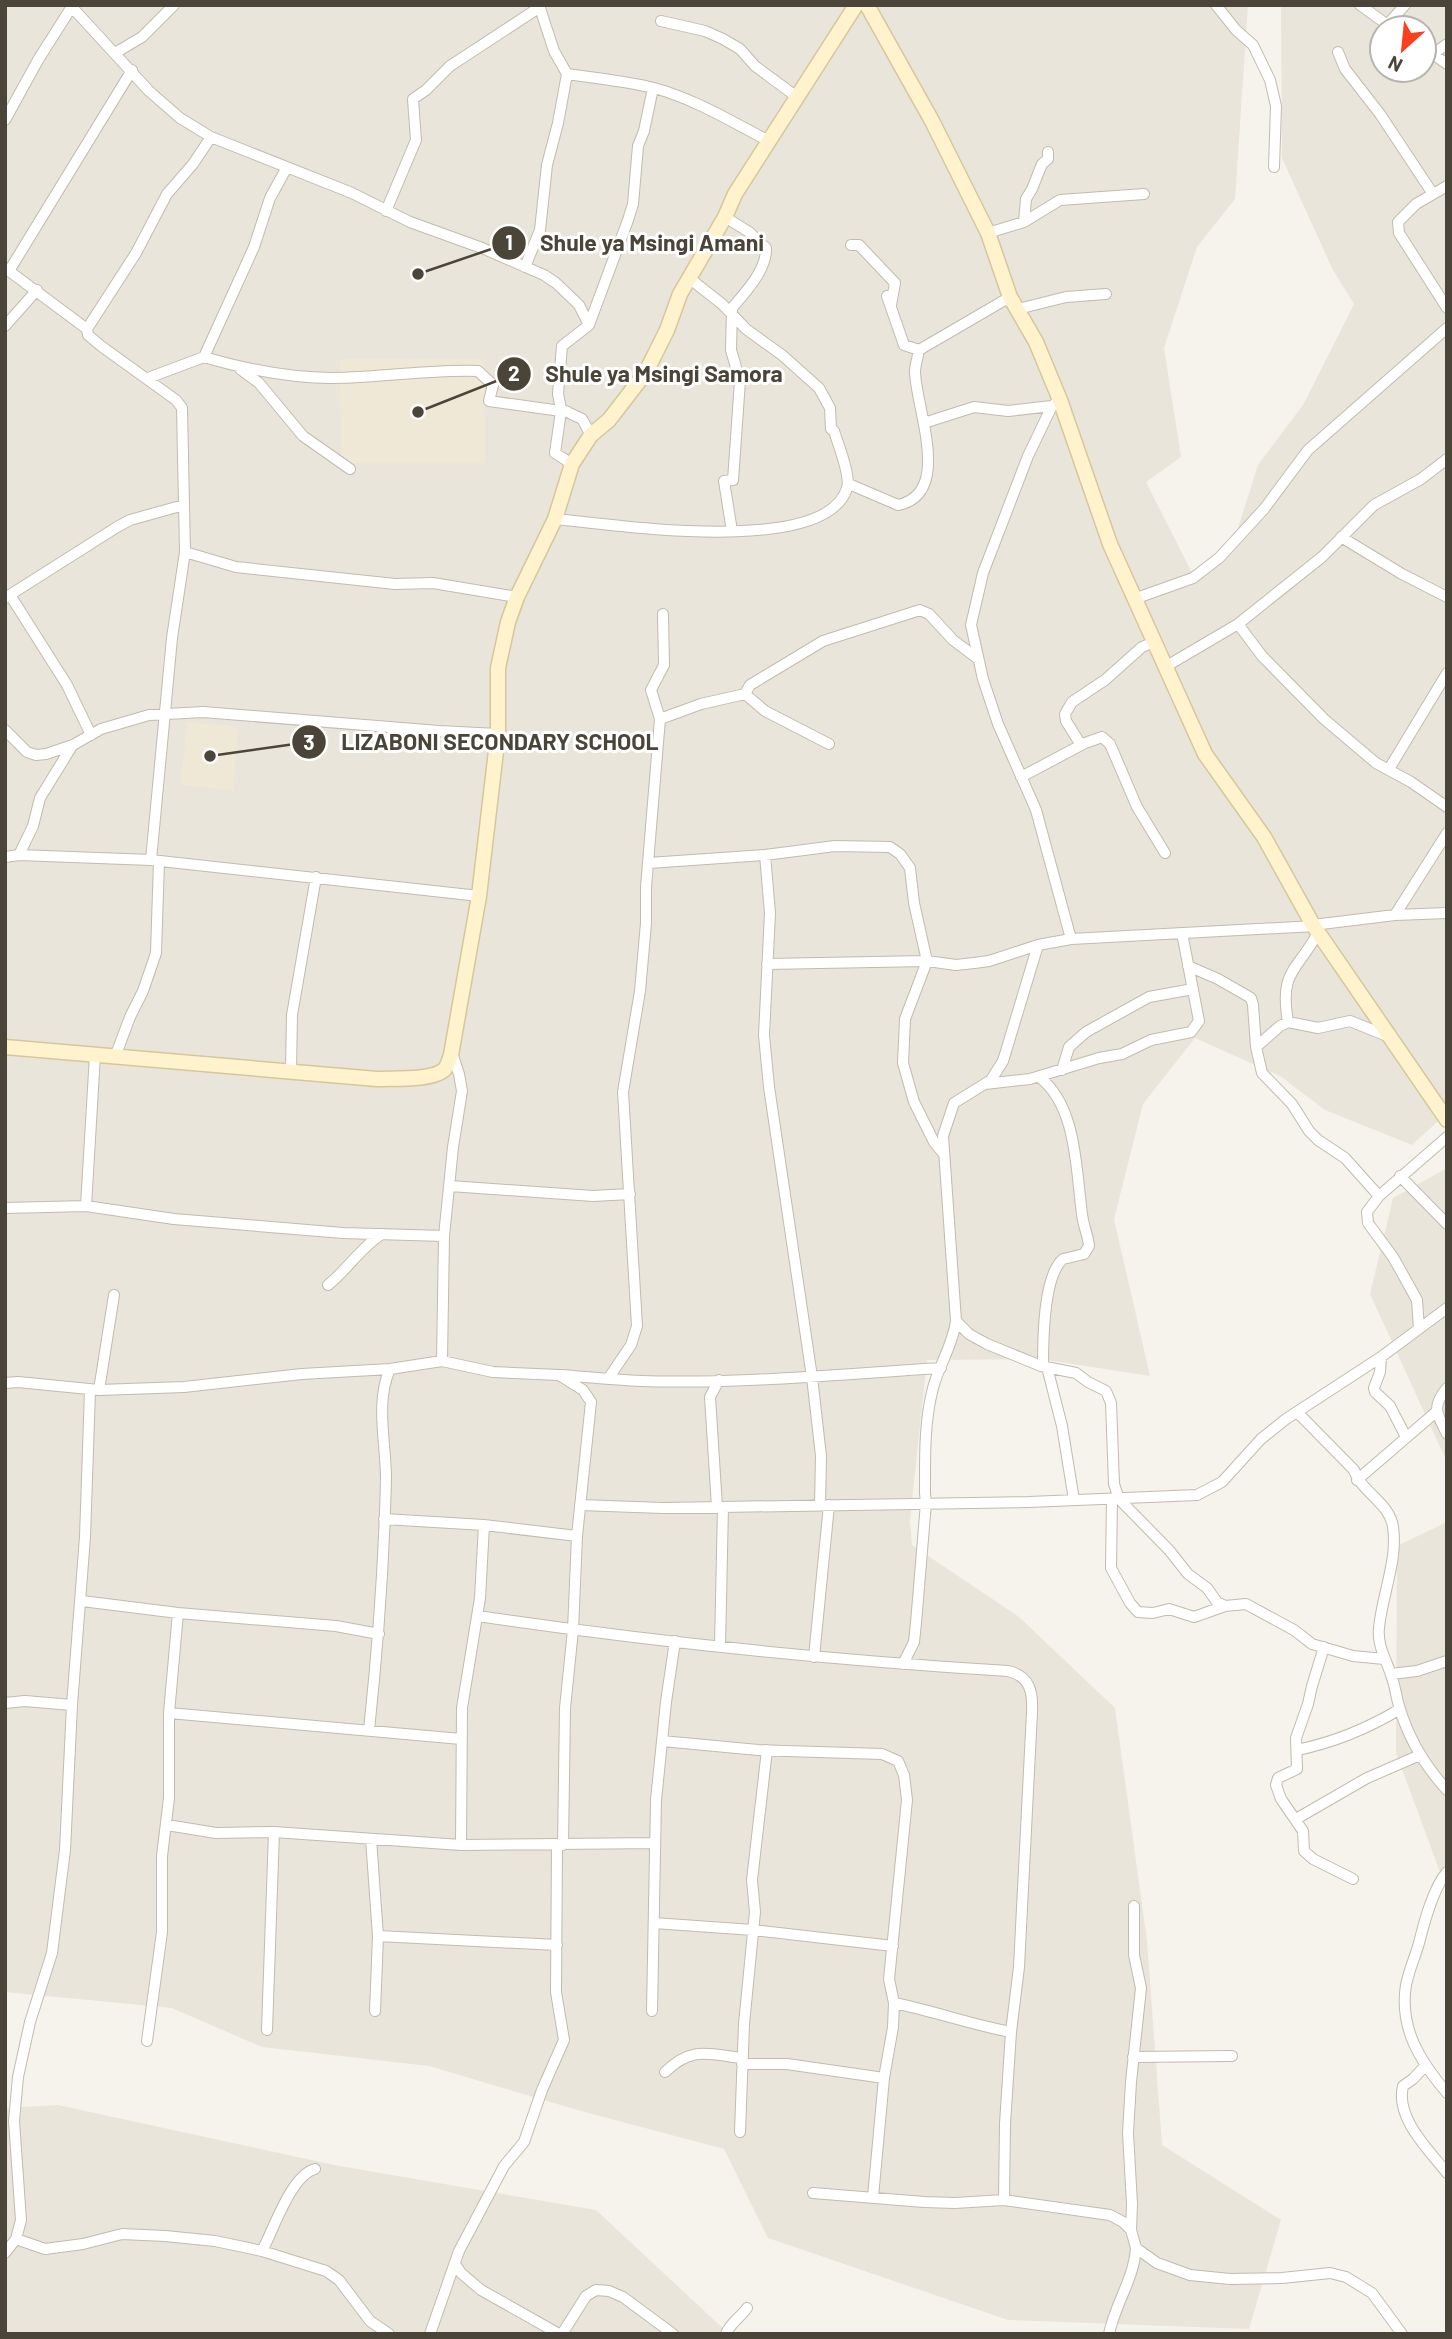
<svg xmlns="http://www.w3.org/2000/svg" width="1452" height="2339" font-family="Barlow,sans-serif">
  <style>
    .residential { fill: #eae5da; fill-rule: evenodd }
    .education { fill: #efe8d6 }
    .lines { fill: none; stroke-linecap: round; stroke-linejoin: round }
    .street-casing { stroke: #c2bbae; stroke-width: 12 }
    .secondary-casing { stroke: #d6c79b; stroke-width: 17 }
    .street { stroke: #fff; stroke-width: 10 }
    .secondary { stroke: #fff3cd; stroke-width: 14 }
    .leader { fill: none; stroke: #4b4439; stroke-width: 2.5 }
    .callout-dot { fill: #4b4439; stroke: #fff; stroke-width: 2.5 }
    .mark-label { font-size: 21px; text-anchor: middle; font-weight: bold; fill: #fff }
    .callout-label { font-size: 23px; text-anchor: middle; font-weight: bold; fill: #4b4439; stroke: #fff; stroke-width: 6; stroke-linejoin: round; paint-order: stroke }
  </style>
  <rect width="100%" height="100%" fill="#f6f3ec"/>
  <path class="residential" d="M5,5H1248L1235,199L1197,247L1164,348L1181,457L1146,482L1191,571L1231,550L1258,465L1303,405L1354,304L1332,268L1282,158L1281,5H1447V1113L1412,1145L1325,1110L1280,1076L1195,1038L1143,1104L1114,1219L1150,1376L1040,1359L927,1360L910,1520L912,1545L1019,1617L1115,1708L1147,1941L1162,2145L1281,2220L1249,2329L1008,2320L768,2238L724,2149L581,2111L429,2066L262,2047L172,2008L5,1992ZM1382,28H1424V70H1382Z
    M1447,1168V1462L1370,1294L1393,1198Z
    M1447,1522V1891L1396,1753L1397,1546Z
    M58,2105L334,2165L596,2210L729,2334H5V2108Z"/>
  <path class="education" d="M340,359H484L485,463H341Z
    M187,722L238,727L233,790L181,785Z"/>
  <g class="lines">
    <defs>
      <path id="street" d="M70,5L149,91L180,118L211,137L352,193L410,222L482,248L544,275L556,283L579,305L589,325L562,346L558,394L561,409L582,419L591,435
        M1216,5L1236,30L1253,45L1270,80L1276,106L1274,167
        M1360,5L1392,28
        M661,21L705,31L723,39L740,49L755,66L797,97
        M1387,25L1405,5
        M1424,48L1447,64
        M1338,52L1345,69L1380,114L1433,194
        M115,53L142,37L174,5
        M1433,54L1447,44
        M567,74C596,78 626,81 654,88C695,99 732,122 769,141
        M5,120L38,60L71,8
        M1447,186L1416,204L1398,222L1399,233L1447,308
        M386,211L416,140L413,99L426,90L450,66L540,7
        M725,217L749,232L766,248C767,269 746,292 732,308L731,350L740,381L733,480L724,481L732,531
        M1024,222L1026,199L1032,189L1042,164L1048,159V152
        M988,233L1024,222L1060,200L1144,194
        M851,245H859L895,283L891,305
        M525,267L540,230L547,165L558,123L567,74L554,51L539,5
        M5,268L87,329L88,335L101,346L176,400L182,408L185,552L172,638L151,860L479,896
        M9,271L132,70
        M1018,309L1066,297L1106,294
        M589,325L628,220L633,204L638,146L644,131L653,88
        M5,326L37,290
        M87,329L136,253L167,194L193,164L211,137
        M919,350L1010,297
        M204,357C245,369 290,378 332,378C381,378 429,369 478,371L493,385L489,401L568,412
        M240,369L259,383L303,436L350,469
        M148,378L204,357L254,247L270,198L286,169
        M1060,400L1052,406L1028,456L983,573L971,625L983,679L998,724L1036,810L1071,939
        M561,411L555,453L572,464
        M924,423L974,407L1008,411L1052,406
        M849,484L898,505C953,494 916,409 915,372C915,365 918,357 919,350L904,345L887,296
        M555,519C611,524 826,558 847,488C851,476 838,444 834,431L831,429L830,408L819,388L782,355L746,329L722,304L689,278
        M1341,537L1402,574L1447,597
        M185,552L236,567L395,584L433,583L517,597
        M10,595L67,685L91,735
        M5,598L117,527L130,520L184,505
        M1134,599L1193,578L1219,558L1264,509L1308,450L1447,328
        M1238,624L1322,557L1374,505L1421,479L1447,459
        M1165,667L1238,624L1262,656L1324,719L1376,763L1411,782L1447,807
        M745,694L765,711L829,744
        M660,719L701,704L745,694L750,685L823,641L920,610L929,614L953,640L977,658
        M5,730L27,752L36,755L46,754L73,745L101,729L149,715L203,712L439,731L498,734
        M1081,745L1066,721L1065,714L1072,702L1105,680L1142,647L1154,642
        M1389,769L1447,673
        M1021,777L1085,743L1102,737L1110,744L1137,807L1165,853
        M19,855L33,826L40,798L72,746
        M765,855L770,913L764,1035L769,1087L812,1377L821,1456L820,1505
        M5,857L19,855L151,860
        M649,863L765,855L835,846L890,847L900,854L910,868L914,903L927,961L905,1019L903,1063L914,1102L934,1142L943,1153
        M1395,915L1447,833
        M1313,925L1395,915L1447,913
        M767,964L927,961L956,965L974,963L989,961L1038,945L1071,939L1315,926
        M1188,966L1218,979L1251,998L1253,1005L1256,1047L1262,1073L1292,1104L1309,1131L1318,1140L1345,1158L1379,1196
        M1288,1022C1279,970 1297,972 1319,931
        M1256,1047L1280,1026L1288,1022L1318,1028L1350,1021L1387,1036
        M115,1057L130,1017L143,991L156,953L159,861
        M291,1070L292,1015L316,877
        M1062,1070L1069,1047L1086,1032L1149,997L1193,989
        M1039,1077C1077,1105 1076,1171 1082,1214C1083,1225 1088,1235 1089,1246L1084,1254L1063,1259C1043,1276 1043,1341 1043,1366
        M985,1084L1030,1079L1099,1058L1122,1054L1151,1040L1191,1032L1199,1021L1182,933
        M1400,1176L1447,1224
        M450,1186L593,1196L630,1194
        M86,1206L95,1055
        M5,1208L86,1206L174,1219L343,1233L444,1236
        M328,1285C348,1269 361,1247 382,1234
        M956,1321L969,1334L987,1344L1041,1366L1076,1373L1088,1382L1106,1391L1111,1403L1114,1484L1119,1499L1169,1550L1188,1574L1207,1588L1217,1602L1225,1606
        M1419,1329L1417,1300L1393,1257L1368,1223L1367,1212L1379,1196L1447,1137
        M1381,1357L1380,1372L1374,1388L1375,1392L1390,1406L1406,1437
        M442,1361L444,1236L453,1147L462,1091L459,1074L452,1053
        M1047,1367L1062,1426L1074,1500
        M561,1375C587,1377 614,1380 641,1381C741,1384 841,1374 941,1368
        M608,1379L631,1345L637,1326L623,1092L640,991L646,923V887L660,719L651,690L664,665L663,614
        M5,1383L18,1382L99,1390L184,1387L302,1374L390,1369L442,1361L493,1372L559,1375L583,1390L591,1402L577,1536L573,1630L565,1708L563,1845
        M1447,1388C1431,1407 1437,1414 1447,1434
        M99,1390L114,1295
        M1297,1412L1354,1470C1361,1492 1390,1503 1393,1527C1398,1560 1382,1595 1379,1628C1377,1645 1386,1659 1391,1675C1395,1685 1396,1696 1399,1706C1408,1737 1425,1766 1447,1790
        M1357,1480L1436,1412
        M1112,1499L1111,1568L1130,1603L1138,1612L1153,1613L1169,1609L1194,1617L1225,1606L1246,1604L1294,1630L1312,1644L1353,1656L1384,1659
        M580,1505L663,1508L1029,1502L1197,1495L1222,1482L1261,1439L1286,1419L1381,1357L1447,1308
        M717,1507L710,1397L719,1380
        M384,1519L484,1525L577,1536
        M82,1601L178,1613L336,1626L379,1634
        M478,1616C653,1642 830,1660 1008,1671C1030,1676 1033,1692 1032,1712L1019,1967L1011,2032L1005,2124L1004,2200
        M720,1646L723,1507
        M1324,1647L1312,1686L1308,1704L1296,1738L1297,1769L1278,1778L1276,1785L1281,1799L1303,1831L1304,1851L1313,1859L1353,1879
        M814,1657L829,1505
        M903,1664L914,1642L916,1623L926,1503L925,1493C925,1459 924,1422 933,1388C939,1365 953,1345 956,1321L943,1136L954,1103L991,1080L1003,1061L1038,945
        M1391,1674L1417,1671L1447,1661
        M5,1703L25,1701L72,1705
        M169,1713L461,1739
        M369,1730C378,1646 384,1563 386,1479C386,1443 375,1402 390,1369
        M662,1741L758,1750L882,1754L898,1761L904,1775L907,1800L889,1979L894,2003L893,2027L884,2078L873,2197
        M1297,1750C1336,1742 1367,1729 1400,1709
        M1296,1819L1367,1778L1420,1755
        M167,1825L216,1833L274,1832L461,1845L655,1843
        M371,1839L378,1936L375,2011
        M461,1845L462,1708L480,1598L484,1525
        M1447,1872C1433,1888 1424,1923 1419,1943C1415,1957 1409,1970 1406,1985C1399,2028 1420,2061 1447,2093
        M654,1923L753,1930L893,1946
        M378,1936L557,1945
        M894,2003C934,2011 972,2025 1011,2032
        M652,2011L656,1800L666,1702L675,1641
        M267,2030L274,1832
        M147,2041L162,1932V1856L169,1798V1713L178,1613
        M1133,2057L1232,2056
        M742,2064H787L884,2078
        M1425,2066L1413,2079L1403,2086C1395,2118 1429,2150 1447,2173
        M665,2072C692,2046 708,2054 742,2058
        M740,2132L744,2024L755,1912L752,1880L767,1750
        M813,2193L924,2202L955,2203L1004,2200L1110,2215L1123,2222L1131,2230L1136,2248L1157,2263L1190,2275L1230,2279L1282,2278L1330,2273L1346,2277L1372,2293L1402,2334
        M1131,2230L1132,2204L1128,2133L1131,2082L1141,1988L1134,1955V1906
        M16,2239L45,2249L83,2244L122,2234L165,2236L215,2241L262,2251L326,2271L339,2280L370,2321L389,2334
        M262,2251C273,2231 291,2175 315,2169
        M5,2253L16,2239L21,2220L14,2121L18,2077L30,2022L52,1953L65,1850L72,1705L85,1537L90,1390
        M455,2264L461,2273L481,2290L559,2334
        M430,2334L459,2251L504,2166L524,2142L542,2090L564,2040L556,1992L557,1845
        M562,2334L586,2296L596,2290L609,2291L623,2297L673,2334
        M726,2334C730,2323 741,2317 747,2308
        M1109,2334C1115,2304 1134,2279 1136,2248"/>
      <path id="secondary" d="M867,5L932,121L988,233L1010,297L1036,342L1060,400L1110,544L1205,754L1264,837L1313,925L1447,1120
        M5,1047L377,1079C394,1078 430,1081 444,1070C448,1066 449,1060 451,1055L479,896L498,734V668L508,622L517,597L555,519L572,464L591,435L609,420L646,372L667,330L680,294L725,217L735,194L856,5"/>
    </defs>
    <use href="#street" class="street-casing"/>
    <use href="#secondary" class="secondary-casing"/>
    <use href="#street" class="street"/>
    <use href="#secondary" class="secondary"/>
  </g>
  <path class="leader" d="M418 274L509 243M418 412L514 374M210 756L309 742"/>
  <g class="callout-dot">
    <circle cx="418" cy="274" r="7"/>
    <circle cx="418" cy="412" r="7"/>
    <circle cx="210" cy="756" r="7"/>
    <circle cx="509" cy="243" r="18"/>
    <circle cx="514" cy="374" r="18"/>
    <circle cx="309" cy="742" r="18"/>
  </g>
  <g class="mark-label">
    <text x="509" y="250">1</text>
    <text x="514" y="381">2</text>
    <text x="309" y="750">3</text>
  </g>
  <g class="callout-label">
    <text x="652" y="251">Shule ya Msingi Amani</text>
    <text x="664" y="382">Shule ya Msingi Samora</text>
    <text x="500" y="750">LIZABONI SECONDARY SCHOOL</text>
  </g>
  <rect width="1452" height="2339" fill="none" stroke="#4b4439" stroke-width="14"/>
  <g transform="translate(1403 49) rotate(207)"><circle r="33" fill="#ffffff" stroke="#b7b4b0" stroke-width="2"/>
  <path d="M0-5L12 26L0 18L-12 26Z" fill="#fc3f1d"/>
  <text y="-10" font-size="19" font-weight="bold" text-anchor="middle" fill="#4b4439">N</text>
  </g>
</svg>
